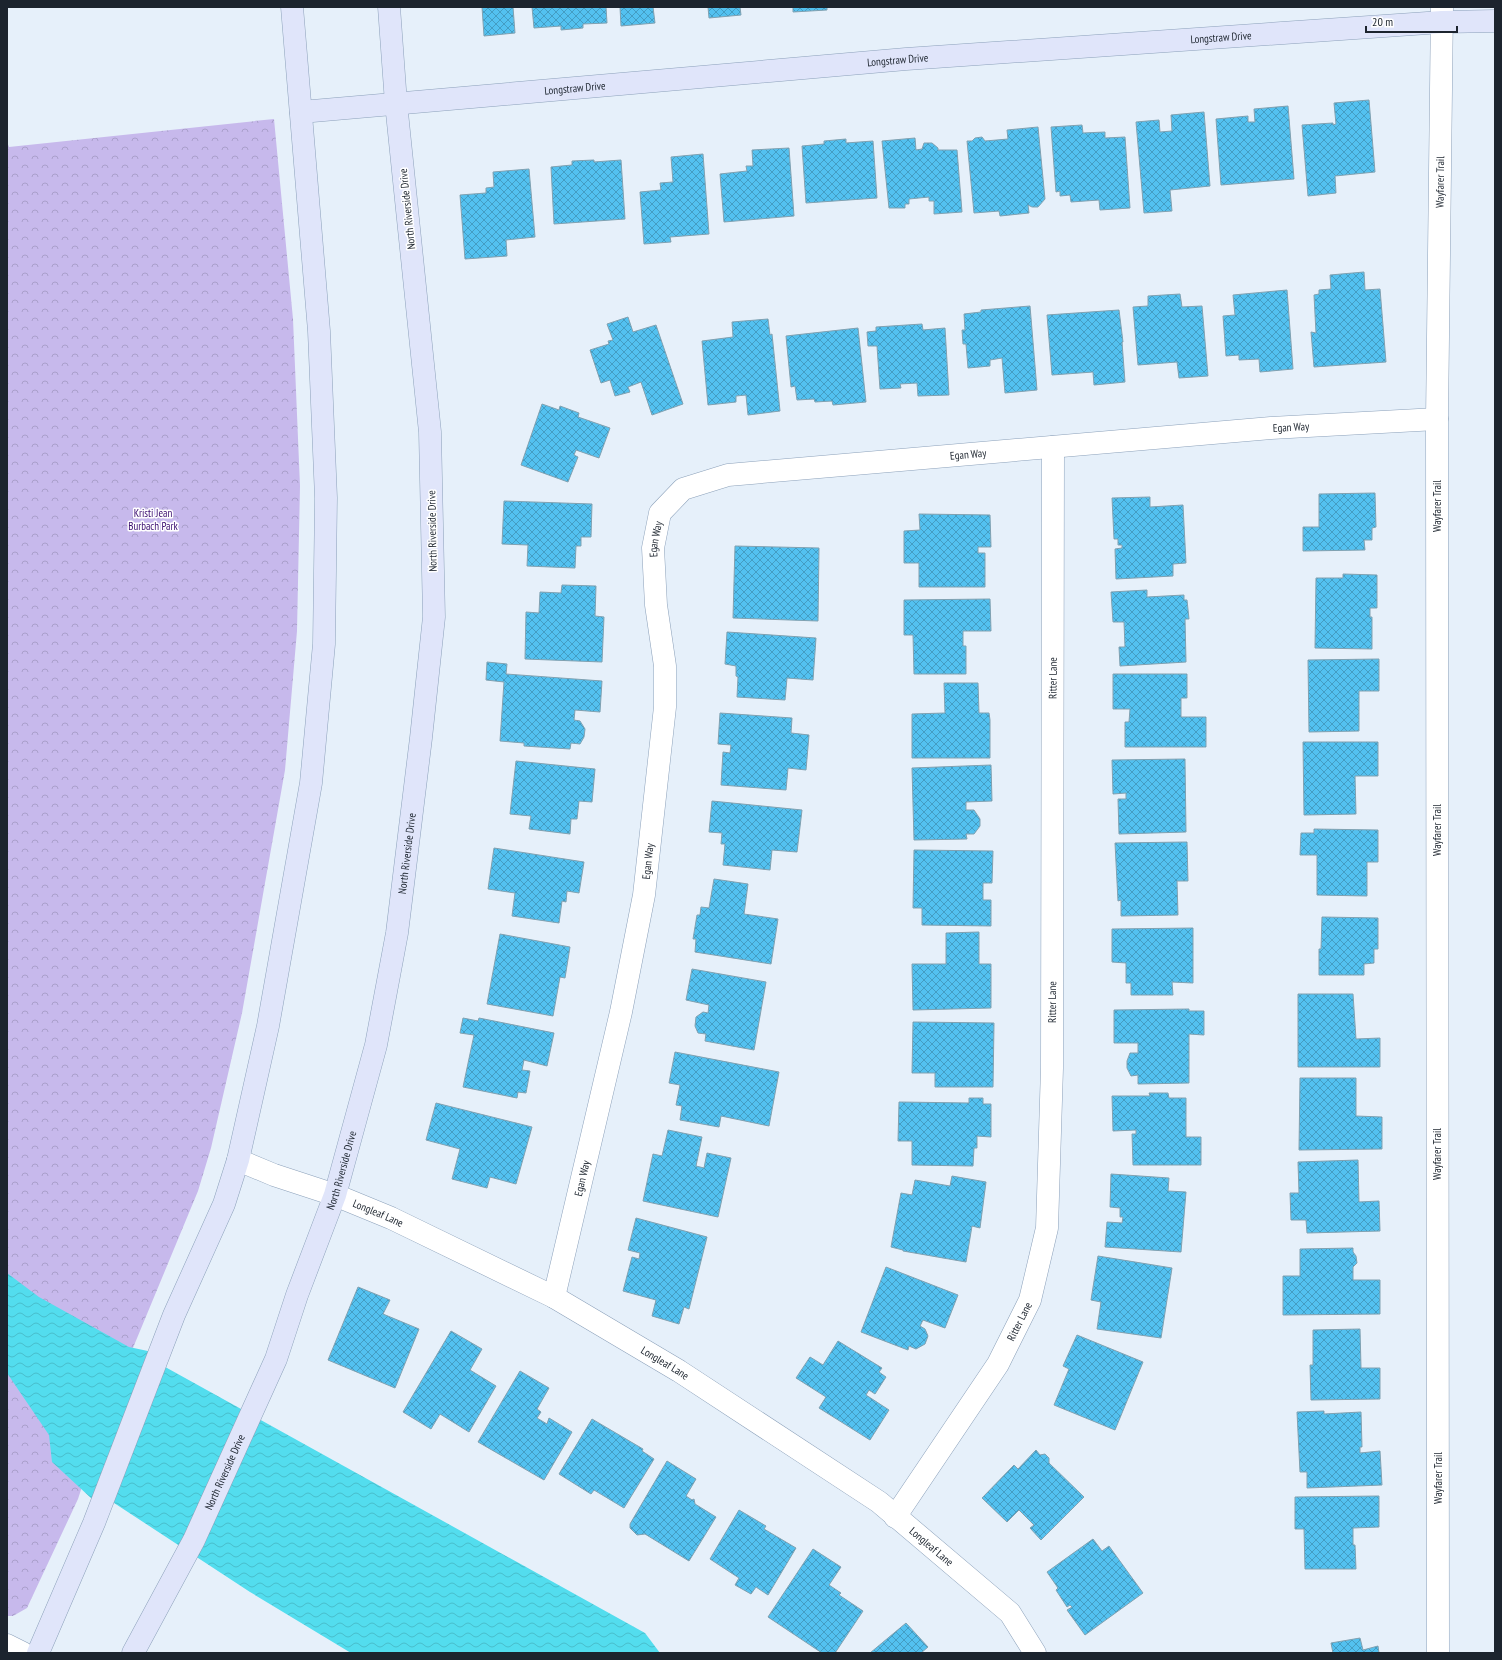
<svg xmlns="http://www.w3.org/2000/svg" width="1502" height="1660" font-family="'PT Sans Narrow',sans-serif">
<defs>
<pattern id="park-crowns" width="20" height="18" patternUnits="userSpaceOnUse"><rect width="20" height="18" fill="#c7b9ec"/><path d="M2 6a3 3 0 1 1 6 0M12 15a3 3 0 1 1 6 0" fill="none" stroke="#aa9fcb"/></pattern>
<pattern id="water-waves" width="16" height="10" patternUnits="userSpaceOnUse"><rect width="16" height="10" fill="#53ddee"/><path d="M0 5q4-4 8 0t8 0" fill="none" stroke="#48becc"/></pattern>
<pattern id="building-cross-hatch" width="8" height="8" patternUnits="userSpaceOnUse"><rect width="8" height="8" fill="#53c1f0"/><path d="M0 0l8 8M0 8l8-8" fill="none" stroke="#449dc3"/></pattern>
</defs>
<rect width="100%" height="100%" fill="#e6f0fa"/>
<path fill="url(#park-crowns)" d="M274,119L293,319L300,486L297,631L285,770L242,1013L211,1148L198,1191L106,1413L78,1499L27,1608L13,1616H7V142L9,147Z"/>
<path fill="url(#water-waves)" d="M7,1273L39,1297L129,1347L162,1354L158,1363L645,1633L660,1653H351L250,1592L108,1499L105,1511L52,1462L49,1435L7,1373Z"/>
<path fill="url(#building-cross-hatch)" stroke="#80a1b1" d="M482,7H513L515,33L484,36Z
M532,7H606L607,23L583,24V28L561,30V26L534,28Z
M620,7H653L655,23L621,26Z
M708,7H740L741,15L709,18Z
M793,7H827V10L793,12Z
M1369,100L1375,172L1335,176L1336,193L1308,196L1302,125L1333,123V125L1336,124L1334,103Z
M1288,106L1294,179L1221,185L1216,119L1248,116V122H1255L1254,109Z
M1204,112L1210,186L1170,190L1172,211L1144,213L1136,122L1159,120L1160,132L1172,131L1171,115Z
M1082,125L1083,133L1105,132V138L1125,137L1130,208L1100,210L1099,200L1071,202L1070,195L1060,196V191L1056,192L1051,127Z
M1038,127L1045,199L1038,207H1032L1028,205L1029,213L1000,216L999,211L974,213L967,141H972L975,138L982,137L985,141L1008,139L1007,130Z
M915,138L916,150L922,149L924,143H932L938,148V150H957L962,212L934,214V201H929V197L909,199V204H905V208H889L882,141Z
M846,139V143L873,141L877,198L806,203L802,146L824,144V141Z
M789,148L794,216L724,222L720,174L747,171L746,166H753L752,150Z
M703,154L709,234L670,237L671,242L644,244L640,192L661,190L660,183L673,182L671,157Z
M594,160V162L621,160L625,219L554,224L551,167L572,165V161Z
M529,169L535,237L506,240L507,256L465,259L460,195L486,193V188L494,187L493,172Z
M1364,272L1365,290L1380,289L1386,362L1314,367L1311,332L1316,333L1314,295L1319,294V290L1331,289L1330,275Z
M1287,290L1293,369L1260,372L1259,359L1239,360V355L1226,356L1223,316L1235,315L1233,295Z
M1180,294L1182,307L1202,306L1208,376L1179,378L1177,362L1138,365L1133,307L1148,306V296Z
M1030,306L1037,390L1005,393L1002,358L990,360V366L968,368L966,344H963L962,330H965L964,314L981,312V310Z
M1119,310L1123,342H1122L1125,382L1094,385L1093,372L1052,375L1047,315Z
M628,317L633,332L656,325L683,404L652,415L641,382L628,387L630,392L615,396L610,380L601,383L590,350L609,344L608,341L613,340L607,324Z
M768,319L770,335L772,334L780,411L748,415L746,395L736,396V402L708,405L702,341L733,337L732,322Z
M922,324L923,330L945,328L949,395L918,396L917,383L900,384L901,388L880,389L877,346H868L867,332L876,331V327Z
M858,328L866,402L833,405L832,401L815,402L814,399L797,400L795,386L791,387L786,336Z
M542,404L559,410L560,406L579,413L578,417L610,428L599,458L576,450L574,455L578,457L568,482L521,465Z
M1375,493L1376,527L1372,528V540H1364L1365,550L1303,551V527H1319V494Z
M1150,497V507L1183,505L1186,563L1173,564V576L1116,579L1115,549L1122,548V545H1118V539H1114L1112,498Z
M504,501L592,504L591,537H581V546H576L575,568L527,566L528,545L502,544Z
M919,514L990,515L991,547H978V553H985V587H919V563H904V531L920,530Z
M735,546L819,548L818,621L733,618Z
M1343,574L1377,575V608H1370V617H1372V649L1315,648L1316,578H1343Z
M562,585L596,586L595,616L604,617L602,662L525,659L526,612L539,613L540,592L561,593Z
M1147,590V597L1184,595V600H1187L1189,619H1185L1186,662L1120,666L1119,647H1125L1124,622H1113L1111,592Z
M990,599L991,631H963V646H966V674H914L913,635H904V600Z
M727,632L816,638L813,680L787,678L785,700L737,697L738,677L736,676V666L725,664Z
M1379,659V691H1359V731L1309,732L1308,660Z
M487,662L507,664L506,674L602,681L600,712L575,710L574,720L580,721L585,729L584,737L580,744L571,743L570,749L524,746V743L500,741L504,682L486,680Z
M1113,674H1187V698H1181V717H1206V747H1125V722H1129L1130,709H1113Z
M944,683H978L979,713H989L990,720V758H912V714L945,713Z
M720,713L792,718L791,733L809,735L806,770L788,768L786,790L721,785L723,752L730,753L731,745L718,744Z
M1303,742H1378V776H1355L1356,814L1304,815Z
M1185,759L1186,832L1119,834L1118,799H1126V793L1113,794L1112,760Z
M516,761L595,769L592,802L579,801L577,819H571L570,834L529,829L531,816L510,814Z
M991,765L992,801L966,802V810H974L980,819V826L974,834H966L967,839L914,840L912,768Z
M712,801L802,810L797,852L772,850L770,870L723,865L725,844H721L722,833L709,832Z
M1314,829L1378,830V862H1367V896L1317,895V855H1300L1301,833H1314Z
M1187,842L1188,881H1177L1178,915L1121,916V900L1118,901L1115,843Z
M494,848L584,862L579,893L567,891L566,902L562,901L559,923L512,916L515,893L488,889Z
M914,850L993,851L992,883H983V900H991V926L922,925V908H913Z
M714,879L748,884L744,914L778,919L771,964L695,952L696,939H693L697,915H700L701,907L709,908Z
M1322,917L1378,918V949H1374V963L1364,964V975H1319V949H1321Z
M1193,928V983L1172,982L1173,995H1131V983H1126V963L1112,962V929Z
M979,932V964H991V1008L913,1010L912,964H946V933Z
M500,934L570,947L565,978L560,977L553,1016L487,1004Z
M692,969L766,982L754,1050L705,1041L706,1034L698,1033L695,1026L696,1017L703,1012L708,1013L709,1005L686,1000Z
M1298,994H1353L1356,1039L1380,1038V1067H1298Z
M1189,1009V1011H1204V1035L1189,1034V1083L1138,1084V1075L1131,1076L1127,1068V1061L1130,1053H1138V1043H1114V1010Z
M463,1018L478,1021L479,1018L554,1033L547,1066L524,1060L522,1070L530,1071L526,1093L518,1092L517,1098L463,1087L474,1035L460,1033Z
M913,1022L994,1023L993,1087H935V1073H912Z
M675,1052L779,1072L769,1126L721,1116L719,1127L680,1120L682,1106L676,1105L680,1085L669,1083Z
M1300,1078H1356V1116L1382,1117V1149L1299,1150Z
M1149,1093H1168L1169,1098H1186V1137H1201V1165H1133L1132,1134H1136V1130L1113,1131L1112,1096H1150Z
M969,1098H983V1104H991V1137L977,1136V1148H974L973,1166L912,1165V1141H898L899,1102L969,1103Z
M436,1103L532,1127L516,1184L490,1177L487,1188L452,1179L460,1149L426,1140Z
M668,1130L702,1137L696,1166L704,1168L707,1153L731,1158L718,1217L643,1201L653,1154L662,1156Z
M1358,1160L1359,1202L1379,1201L1380,1231L1307,1233L1306,1220H1291L1290,1193H1299L1298,1162Z
M1111,1174L1169,1178L1168,1191L1186,1192L1181,1252L1105,1247L1107,1222L1122,1223L1123,1217H1120V1208L1110,1207Z
M952,1176L986,1182L980,1228L972,1226L966,1262L903,1251V1250L891,1247L901,1193L912,1195L915,1180L950,1186Z
M636,1218L707,1237L689,1309L684,1307L679,1324L652,1316L656,1300L623,1291L632,1257L639,1259L640,1253L628,1250Z
M1353,1248V1252L1356,1256L1357,1263L1353,1267V1280H1380V1314L1283,1315V1276H1300V1249Z
M1098,1256L1172,1268L1161,1338L1097,1329L1101,1302L1091,1300Z
M886,1267L958,1295L945,1328L923,1320L920,1326L925,1329L928,1336L925,1344L916,1349L909,1346L908,1350L861,1332Z
M358,1287L390,1300L383,1314L419,1329L395,1388L328,1360Z
M1360,1329L1361,1368H1380V1399L1311,1400L1310,1365H1313V1330Z
M451,1331L482,1349L470,1370L496,1386L469,1432L440,1414L431,1429L403,1412Z
M1077,1335L1143,1362L1115,1430L1054,1405L1069,1369L1063,1366Z
M838,1341L882,1368L879,1372L886,1377L875,1394L869,1390L866,1395L889,1410L870,1440L819,1408L826,1397L796,1378L810,1357L823,1365Z
M520,1371L549,1388L537,1409L541,1412L537,1418L547,1424L549,1418L572,1432L544,1480L478,1442Z
M1324,1411V1414L1361,1412L1362,1447H1360V1453L1380,1451L1382,1485L1307,1488V1472H1300L1297,1412Z
M592,1419L643,1449L642,1451L654,1459L624,1508L594,1490L591,1494L559,1474Z
M1036,1450L1040,1455L1045,1454L1049,1458V1463L1084,1497L1041,1540L1030,1528L1034,1525L1019,1510L1007,1522L982,1498L1014,1465L1018,1469Z
M667,1461L696,1479L686,1496L692,1500L694,1499L695,1504L716,1517L689,1561L645,1534L637,1535L630,1528V1524Z
M1379,1496V1527L1353,1528V1545H1355L1356,1569H1305L1304,1529H1295V1497Z
M739,1510L766,1526L764,1529L796,1548L768,1595L756,1587L751,1594L735,1585L739,1578L710,1559Z
M1093,1539L1102,1551L1109,1546L1143,1593L1085,1635L1067,1610L1072,1607L1070,1605L1067,1607L1056,1590L1058,1588L1047,1572Z
M813,1549L841,1567L829,1585L841,1593L839,1595L863,1611L835,1653H822L768,1617Z
M906,1623L928,1647L921,1653H870Z
M1360,1638L1363,1650L1378,1646L1379,1653H1333L1331,1643Z"/>
<g fill="none" stroke-linecap="round" stroke-linejoin="round">
<defs>
<g id="street">
<path id="s1" d="M238,1160L274,1175L335,1195L391,1218L554,1297L679,1371L879,1502L1010,1613L1035,1653"/>
<path id="s2" d="M554,1297L621,1012L644,895L665,707V666L656,605L653,548L660,513L683,489L728,475L1271,428L1437,419"/>
<path id="s3" d="M895,1517L998,1364L1030,1300L1047,1228L1052,1068L1053,447"/>
<path d="M7,1645L23,1653"/>
<path id="s4" d="M1438,1653L1437,419L1442,7"/>
</g>
<g id="secondary">
<path id="s5" d="M301,112L906,59L1442,22L1495,21"/>
<path d="M38,1653L94,1523L174,1315L224,1204L238,1160L268,1026L311,783L324,644L326,498L319,331L292,7"/>
<path id="s6" d="M133,1653L194,1540L276,1359L297,1295L335,1195L376,1045L397,933L421,738L434,617L430,432L396,103L389,7"/>
</g>
</defs>
<use href="#street" stroke="#8ca1ba" stroke-width="23"/>
<use href="#secondary" stroke="#8ca1ba" stroke-width="23"/>
<use href="#street" stroke="#fff" stroke-width="22"/>
<use href="#secondary" stroke="#e0e5fa" stroke-width="22"/>
</g>
<g text-anchor="middle" stroke-width="3" stroke-linejoin="round" paint-order="stroke">
<g font-size="11" fill="#1c242e" stroke="#fff">
<text dy="4" stroke="none"><textPath href="#s5" startOffset="923">Longstraw Drive</textPath></text>
<text dy="4" stroke="none"><textPath href="#s5" startOffset="599">Longstraw Drive</textPath></text>
<text dy="4" stroke="none"><textPath href="#s5" startOffset="275">Longstraw Drive</textPath></text>
<text dy="4" stroke="none"><textPath href="#s4" startOffset="1471">Wayfarer Trail</textPath></text>
<text transform="translate(407 209) rotate(-96)" y="4">North Riverside Drive</text>
<text dy="4" stroke="none"><textPath href="#s2" startOffset="1442">Egan Way</textPath></text>
<text dy="4" stroke="none"><textPath href="#s2" startOffset="1118">Egan Way</textPath></text>
<text transform="translate(1437 506) rotate(-90)" y="4">Wayfarer Trail</text>
<text transform="translate(432 531) rotate(-91)" y="4">North Riverside Drive</text>
<text dy="4" stroke="none"><textPath href="#s2" startOffset="770">Egan Way</textPath></text>
<text dy="4" stroke="none"><textPath href="#s3" startOffset="880">Ritter Lane</textPath></text>
<text transform="translate(1437 830) rotate(-90)" y="4">Wayfarer Trail</text>
<text dy="4" stroke="none"><textPath href="#s6" startOffset="851">North Riverside Drive</textPath></text>
<text dy="4" stroke="none"><textPath href="#s2" startOffset="446">Egan Way</textPath></text>
<text dy="4" stroke="none"><textPath href="#s3" startOffset="556">Ritter Lane</textPath></text>
<text transform="translate(1437 1154) rotate(-90)" y="4">Wayfarer Trail</text>
<text dy="4" stroke="none"><textPath href="#s6" startOffset="527">North Riverside Drive</textPath></text>
<text dy="4" stroke="none"><textPath href="#s2" startOffset="122">Egan Way</textPath></text>
<text dy="4" stroke="none"><textPath href="#s1" startOffset="150">Longleaf Lane</textPath></text>
<text dy="4" stroke="none"><textPath href="#s3" startOffset="232">Ritter Lane</textPath></text>
<text dy="4" stroke="none"><textPath href="#s1" startOffset="474">Longleaf Lane</textPath></text>
<text dy="4" stroke="none"><textPath href="#s6" startOffset="203">North Riverside Drive</textPath></text>
<text transform="translate(1438 1478) rotate(-90)" y="4">Wayfarer Trail</text>
<text dy="4" stroke="none"><textPath href="#s1" startOffset="798">Longleaf Lane</textPath></text>
</g>
<g font-size="11" fill="#3a0d6f" stroke="#fff">
<text x="153" y="517">Kristi Jean<tspan x="153" dy="13">Burbach Park</tspan></text>
</g>
</g>
<rect width="1502" height="1660" fill="none" stroke="#1c242e" stroke-width="16"/>
<path d="M1366 26v6h91v-6" fill="none" stroke="#1c242e" stroke-width="2"/>
<text x="1372" y="26" font-size="12" fill="#1c242e" stroke="#ffffff" stroke-width="3" paint-order="stroke">20 m</text>
</svg>
